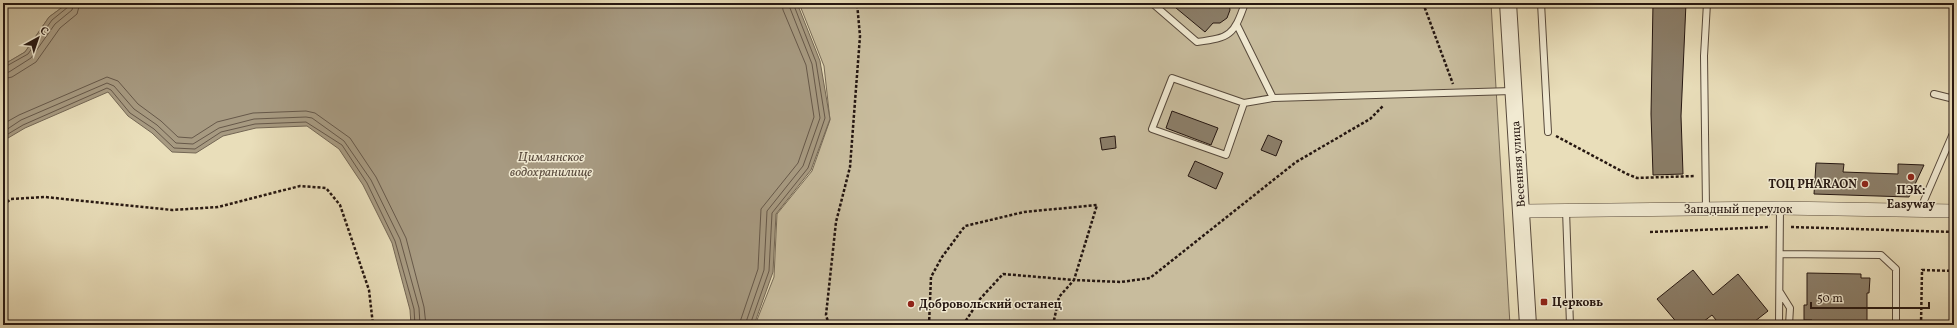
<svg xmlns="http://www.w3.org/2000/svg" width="1957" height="328" font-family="Vollkorn,serif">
<rect width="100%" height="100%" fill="#e9deba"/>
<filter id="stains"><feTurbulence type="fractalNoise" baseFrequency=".005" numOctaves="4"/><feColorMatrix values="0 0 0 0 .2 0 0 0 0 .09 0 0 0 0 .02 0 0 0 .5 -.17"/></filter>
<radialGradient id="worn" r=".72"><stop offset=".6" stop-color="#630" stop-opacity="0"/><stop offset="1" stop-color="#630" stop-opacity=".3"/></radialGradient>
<path fill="#c8bc9d" stroke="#776a57" d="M3,3H68L49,17L25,52L3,65Z
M799,3H1491L1510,325H755L774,277L777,214L812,171L830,120L824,66Z"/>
<path fill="#a79a81" stroke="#736654" d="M68,3H797L820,61L830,119L811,170L776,214L773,272L754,325H411L410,310L392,243L363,185L339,149L307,126L256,128L223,136L196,153L172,152L152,133L128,116L108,92L25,128L3,141V65L25,52L49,17Z"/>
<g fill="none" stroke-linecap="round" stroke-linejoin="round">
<path stroke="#665849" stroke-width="1" d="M3,68L28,54L52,20L68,7L69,3
M3,73L9,72L31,58L55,24L72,10L74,3
M3,79L12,77L36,62L60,28L77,14L80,3
M3,124L19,115L107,77L118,81L138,104L161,121L178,137L192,138L217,122L253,113L306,111L315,113L350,138L376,177L406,238L424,307L426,325
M3,132L21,120L107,83L114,86L134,109L157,125L176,143L193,144L219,128L254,119L306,117L312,118L344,141L371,180L400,239L419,308L420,325
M3,137L23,125L107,88L111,90L130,113L154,129L174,148L195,149L221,132L255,124L306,122L342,145L367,183L395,241L414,309L415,325
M739,325L758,269L761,209L798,163L814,117L806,65L783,10L782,3
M745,325L764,270L767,211L803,166L820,118L812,64L788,3
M750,325L769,271L772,213L808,168L825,118L816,62L793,3"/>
</g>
<path fill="#8b7e69" stroke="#261711" d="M1170,3H1229L1230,10L1227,18L1220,23H1213L1205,32Z
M1653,3H1686L1681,116L1683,174L1653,175L1651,114Z
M1172,111L1218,128L1211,145L1166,128Z
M1268,135L1282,141L1276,156L1261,150Z
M1115,136L1116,148L1102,150L1100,138Z
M1195,161L1223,173L1216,189L1188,176Z
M1816,163L1844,164L1843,172L1898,174V164L1924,165L1909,197L1814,194Z
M1693,270L1713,295L1738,274L1768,311L1750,325H1720L1712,315L1699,325H1679L1657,299Z
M1807,273L1861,274V278H1870L1869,293H1867V325L1812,324V320H1804V305H1807Z"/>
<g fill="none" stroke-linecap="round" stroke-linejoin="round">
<defs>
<path id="service" d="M1152,3L1197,42C1230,38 1234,35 1245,3
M1541,3L1548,132
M1237,25L1273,98L1512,91
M1934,94L1954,99
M1244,103L1172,78L1152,129L1226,155L1244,103L1273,98
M1706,208L1704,56L1707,3
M1566,210L1570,325
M1920,210L1954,131
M1780,254L1881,255L1896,269V325
M1780,292L1790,308L1789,325
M1779,325L1780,208"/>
<path id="minor" d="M1521,211L1780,208L1954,211"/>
<path id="tertiary" d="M1508,3L1528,325"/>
</defs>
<use href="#service" stroke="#57493b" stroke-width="8"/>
<use href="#minor" stroke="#57493b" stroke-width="14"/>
<use href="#tertiary" stroke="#57493b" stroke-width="18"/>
<path stroke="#261711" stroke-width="2.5" stroke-dasharray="3 2" stroke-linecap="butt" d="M1423,3L1453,84
M1556,136L1627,174L1637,178L1695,176
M3,205L11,199L45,197L172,210L218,207L300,186L326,188L340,205L369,290L373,325
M1791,227L1954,232
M1650,232L1770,227
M829,325L826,315L836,222L850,167L860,36L857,3
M929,325L931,277L942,257L965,226L1024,212L1097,205L1074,280L1121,282L1150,278L1296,162L1370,119L1383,106
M963,325L980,299L1003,274L1074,280L1059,297L1053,325
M1921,325L1922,270L1954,271"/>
<use href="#service" stroke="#f1ead2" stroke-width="6"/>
<use href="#minor" stroke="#f1ead2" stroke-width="13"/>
<use href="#tertiary" stroke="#f1ead2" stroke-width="16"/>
</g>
<g fill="#8f2418" stroke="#f1ead2" stroke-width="1.5">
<circle cx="1911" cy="177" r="4"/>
<circle cx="1865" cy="184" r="4"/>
<rect x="1540" y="298" width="8" height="8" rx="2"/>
<circle cx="911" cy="304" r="4"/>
</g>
<g text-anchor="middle" stroke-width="3" stroke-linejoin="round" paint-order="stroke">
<g font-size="12" fill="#261711" stroke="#f1ead2">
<text transform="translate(1518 164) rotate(-94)" y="4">Весенняя улица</text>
<text x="1738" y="213">Западный переулок</text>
</g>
<g font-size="12" font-weight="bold" fill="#261711" stroke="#f1ead2" text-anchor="start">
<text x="1857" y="188" text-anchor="end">ТОЦ PHARAON</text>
<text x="1911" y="194" text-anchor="middle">ПЭК:<tspan x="1911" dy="14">Easyway</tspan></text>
<text x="1552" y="306">Церковь</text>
<text x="919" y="308">Добровольский останец</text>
</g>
<g font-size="13" font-style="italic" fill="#5a4b3e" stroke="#f1ead2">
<text x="551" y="161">Цимлянское<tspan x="551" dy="15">водохранилище</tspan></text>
</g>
</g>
<rect width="1957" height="328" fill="none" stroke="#e9deba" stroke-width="16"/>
<rect x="4" y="4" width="1949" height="320" fill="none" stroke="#261711" stroke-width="2"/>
<rect x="8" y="8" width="1941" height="312" fill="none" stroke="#261711"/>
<g transform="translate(38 38) rotate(40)" stroke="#f1ead2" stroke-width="3" paint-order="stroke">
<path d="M0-3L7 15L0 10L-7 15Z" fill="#261711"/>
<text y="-6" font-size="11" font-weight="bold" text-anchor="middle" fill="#261711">С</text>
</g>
<path d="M1811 302v6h118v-6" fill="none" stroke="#261711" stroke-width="2"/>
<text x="1817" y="302" font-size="12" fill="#261711" stroke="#f1ead2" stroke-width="3" paint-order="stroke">50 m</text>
<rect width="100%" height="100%" filter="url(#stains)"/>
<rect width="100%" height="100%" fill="url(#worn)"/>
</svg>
